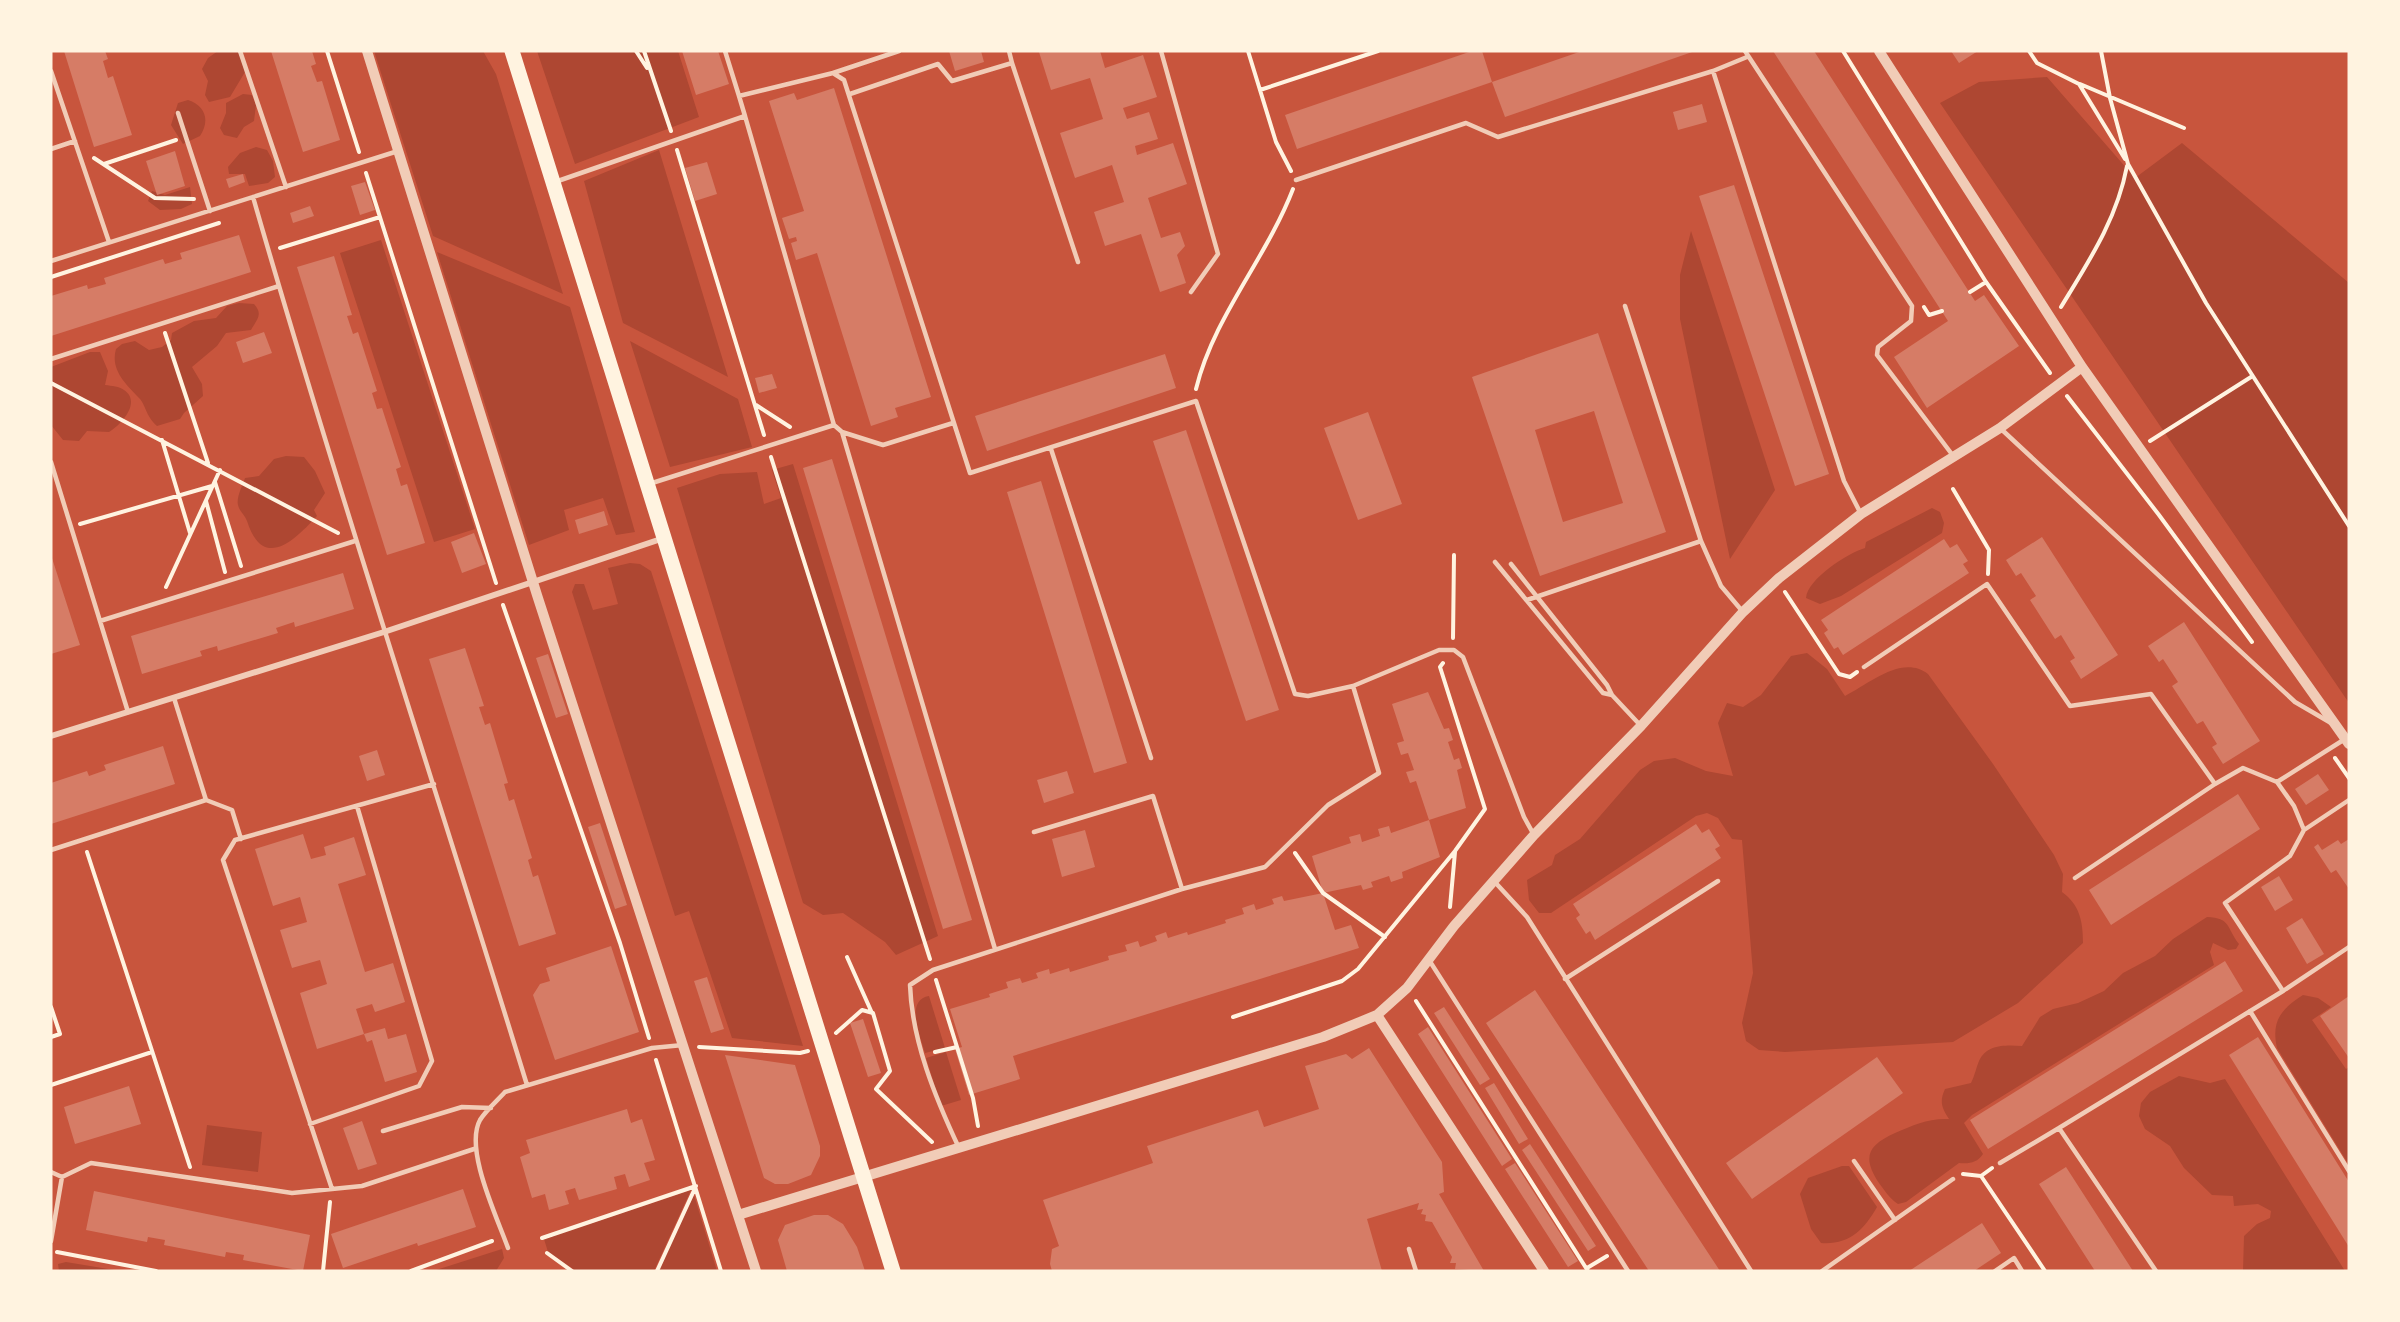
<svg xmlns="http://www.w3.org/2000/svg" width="2400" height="1322" font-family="'Fira Sans Condensed',sans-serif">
<rect width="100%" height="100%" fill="#c8553d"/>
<path fill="#ae4732" d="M218,51H237L244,63L245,72L230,97L209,102L205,95L208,81L202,69L208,58Z
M374,51H483L496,74L563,294L433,236Z
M537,51H678L699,117L575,164Z
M2047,77L2135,178L2182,143L2349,283V703L1940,103L1979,82Z
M243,94L252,95L256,105L254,121L244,127L237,138L224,135L220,128L226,113V103Z
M188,100C206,106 210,121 200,136L183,144L171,125L178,103Z
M256,147L267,150L273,161L275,177L268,183L249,186L245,174H229L228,167L240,153Z
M659,150L728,377L623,323L584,181Z
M190,187L192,204L181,209L160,210L148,201L152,191L165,195Z
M1691,231L1775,490L1730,559L1680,319V275Z
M381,240L475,529L434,542L340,253Z
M437,252L570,307L635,532L616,535L603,498L564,510L569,530L529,545Z
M239,303L254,304C264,315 256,320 251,330L226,333L217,346L192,367L202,384L203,396L184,413L180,419L157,426C145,415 146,405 139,398C126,384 110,370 116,349L122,344L135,341L149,350L162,347L171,340L172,333L194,321L216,318L227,306Z
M630,341L738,399L752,447L670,467Z
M90,352H100L108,371L105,385C112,386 119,386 124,390C142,402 121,425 109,432L87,431L79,441L63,440L51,425V367Z
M286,456L304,457L315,471L325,493L314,510L317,516C294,541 263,571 247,521C245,515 239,511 238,505C236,497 243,485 245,478L259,476L274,459Z
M793,464L938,936L896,955L885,942L843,913L823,915L803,903L677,488L720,474L757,472L764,504L781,498L772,470Z
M1932,508L1940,512L1944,523L1942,533L1841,596L1820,604L1806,598C1807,579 1848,553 1865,548L1866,542Z
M630,563L640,564L651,571L803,1046L732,1038L689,911L675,916L572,592L575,584H584L593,610L618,604L608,568Z
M1807,653L1827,669L1845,696C1869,684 1902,654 1928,674L1993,764L2054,855L2063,874L2062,892C2080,905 2083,922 2083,943L2018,1003L1953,1042L1785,1052L1759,1050L1746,1041L1742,1023L1753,973L1742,840L1732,839L1718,818L1707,813L1696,816L1551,913H1539L1529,900L1527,880L1552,865L1555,855L1580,839L1640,770L1654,761L1675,758L1706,771L1733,776L1718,723L1727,703L1743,707L1761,695L1791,656Z
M2207,917C2231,918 2226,927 2239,944L2236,949L2228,950L2213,943L2210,952L2214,965L1972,1115L1964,1123L1983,1154C1977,1163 1969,1164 1959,1163L1906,1202L1898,1204C1889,1198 1885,1191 1879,1183C1861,1156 1869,1145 1895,1133C1914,1125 1928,1118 1949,1119C1942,1108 1939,1102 1945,1089L1971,1083C1975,1075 1976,1068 1979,1061C1987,1044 2006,1045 2022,1046L2040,1017L2053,1009L2078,1003L2104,991L2123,973L2155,956L2173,939Z
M2303,995L2318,998L2331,1007L2312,1020L2346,1069L2349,1067V1165L2277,1048C2271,1021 2281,1009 2303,995Z
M929,996L945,1048L925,1053C921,1038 904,1000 929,996Z
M946,1052L961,1100L941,1106L926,1058Z
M2179,1076L2210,1083L2225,1079L2345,1271H2243L2244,1236L2257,1224L2270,1218L2271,1211L2258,1204L2234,1206L2233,1196L2212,1195L2184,1168L2170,1146L2145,1129L2139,1116L2141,1103L2150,1092Z
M207,1125L262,1132L258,1172L202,1165Z
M1842,1166H1849L1877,1207C1864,1230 1849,1245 1821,1243L1811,1229L1800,1194L1808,1178Z
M691,1190L654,1271H576L548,1252L544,1239Z
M694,1195L717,1271H658Z
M502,1249L504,1258L496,1271H433Z
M66,1262L120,1271H59L58,1264Z"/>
<path fill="#d67c66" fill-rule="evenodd" d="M64,51H105L108,59L103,61L108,78L113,76L132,135L94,147Z
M271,51H312L316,64L311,66L317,82L322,81L340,140L303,152Z
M682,51H718L729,84L696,95Z
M949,51H981L984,62L955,71Z
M1043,51H1100L1105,68L1143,55L1157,97L1123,108L1127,119L1149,112L1158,139L1135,146L1137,155L1173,143L1187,184L1148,198L1161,238L1180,232L1185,246L1177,255L1186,283L1160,292L1141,234L1105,246L1094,212L1124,202L1112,165L1075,178L1060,133L1103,119L1090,78L1051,90L1039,52Z
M1472,51H1482L1492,82L1297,149L1285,115Z
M1582,51H1695L1505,117L1492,82Z
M1773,51H1814L1975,301L1984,295L2019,346L1927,408L1894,357L1948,321Z
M1951,51H1978L1959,63Z
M834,88L931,397L895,408L898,417L871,426L817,253L796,260L791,243L797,241L796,237L789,239L782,218L804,211L769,101L794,93L797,100Z
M1702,104L1707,122L1678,130L1673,112Z
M175,151L185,186L157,195L146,161Z
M707,162L717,194L695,201L685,168Z
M243,174L245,182L229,188L226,179Z
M365,182L375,210L360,215L351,186Z
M1734,185L1829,474L1795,486L1699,196Z
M310,206L314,216L293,223L290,213Z
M239,235L251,272L51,336V296L87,285L88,289L106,284L104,278L163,259L165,264L182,259L180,253Z
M334,256L352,315L347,316L353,334L358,332L377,391L372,393L377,409L382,408L401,467L396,469L401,486L407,484L425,543L387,555L297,267Z
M264,332L272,353L243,363L236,342Z
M1598,333L1666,532L1540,576L1472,377ZM1594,411L1623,503L1563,522L1535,430Z
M1165,354L1176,388L987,451L975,416Z
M772,374L777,388L759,393L755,378Z
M1368,412L1402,504L1358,520L1324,428Z
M1186,430L1279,710L1246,721L1153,441Z
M832,459L972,920L943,929L803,468Z
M1041,481L1127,763L1094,773L1007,492Z
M604,511L608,525L579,534L575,520Z
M474,533L486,564L462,573L451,542Z
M2042,537L2118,655L2081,679L2070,661L2075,658L2061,635L2055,639L2030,600L2036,596L2021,573L2016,576L2006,560Z
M1944,539L1950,548L1957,544L1968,561L1963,564L1969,573L1843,655L1838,647L1834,649L1824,633L1828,630L1821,620Z
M51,555L80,645L51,654Z
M343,573L354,609L295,627L294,622L276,628L278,633L218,651L217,646L200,651L202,656L142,674L131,636Z
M2184,622L2260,741L2223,764L2212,747L2217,744L2203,721L2197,724L2172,686L2178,682L2163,659L2159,662L2148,646Z
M465,648L484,706L479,707L485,725L490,723L508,783L504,784L509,801L514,799L532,858L528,860L533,877L538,875L556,934L519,946L429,659Z
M548,654L568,714L556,718L536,658Z
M1428,692L1444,729L1449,728L1453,740L1448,742L1454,760L1459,758L1462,768L1457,770L1466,808L1429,820L1440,857L1402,872L1403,878L1391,882L1389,876L1371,882L1373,887L1363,890L1361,885L1323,893L1312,856L1351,843L1349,837L1360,834L1362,842L1380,836L1378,829L1389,826L1391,833L1429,820L1416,781L1410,783L1406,772L1414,770L1408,753L1401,755L1397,743L1404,741L1392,704Z
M163,746L175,784L51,824V783L87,771L89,776L106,770L104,765Z
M377,750L385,775L367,781L359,756Z
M1067,771L1074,793L1044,803L1037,780Z
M2318,774L2329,790L2306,805L2295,789Z
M2238,794L2260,829L2111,925L2089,890Z
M600,823L627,905L615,909L588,827Z
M1696,824L1702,833L1709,829L1720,846L1715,849L1721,858L1595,940L1590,931L1586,934L1576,918L1580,915L1573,904Z
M1085,830L1095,867L1062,877L1052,839Z
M303,834L311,859L326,855L324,847L354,837L366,875L338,884L365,972L393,963L405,1002L375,1012L372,1004L356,1009L364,1034L385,1028L388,1039L406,1034L417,1072L385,1082L372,1040L367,1042L364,1034L317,1049L300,993L327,984L320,960L292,968L280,930L307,922L300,897L273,906L255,849Z
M2349,839V889L2336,870L2331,873L2314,847L2318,844L2322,850L2338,840L2341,844Z
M2279,876L2293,900L2275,911L2261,887Z
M1323,893L1335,930L1351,925L1359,948L1013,1056L1020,1079L969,1095L955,1049L962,1047L950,1009L990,997L989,994L1008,988L1006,982L1020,978L1022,983L1038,978L1036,973L1049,969L1050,974L1069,968L1070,972L1109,960L1108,956L1127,951L1125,945L1138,941L1140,947L1157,941L1155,936L1166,932L1168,938L1187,932L1188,935L1226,923L1225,920L1244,914L1242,908L1254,904L1256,910L1274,904L1272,899L1282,896L1284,901Z
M2302,918L2324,954L2307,964L2286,928Z
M611,946L639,1032L555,1060L533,995L540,984L550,981L546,968Z
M2225,961L2243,991L1988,1149L1970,1120Z
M707,977L724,1029L711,1033L694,981Z
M1535,990L1547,1008L1720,1271H1649L1486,1023Z
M2349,996V1058L2320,1016Z
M1444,1007L1490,1079L1480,1085L1434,1013Z
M863,1019L881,1073L868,1077L850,1023Z
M1428,1027L1512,1159L1502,1166L1418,1034Z
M2258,1037L2349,1182V1247L2229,1055Z
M1369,1048L1442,1162L1444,1192L1439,1194L1484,1271L1455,1269L1456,1263H1450L1452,1257L1432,1222L1425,1221L1426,1215L1421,1214L1423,1209L1417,1210L1419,1203L1367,1219L1382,1271H1052L1050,1264L1052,1249L1059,1246L1043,1200L1153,1163L1147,1146L1258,1110L1264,1127L1319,1109L1305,1066L1346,1054L1352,1059Z
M725,1055L795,1065L820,1146V1156L811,1175L788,1184H775L764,1178Z
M1877,1057L1903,1093L1752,1199L1726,1163Z
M1494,1083L1528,1139L1519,1144L1485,1088Z
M129,1086L141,1124L75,1144L64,1107Z
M627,1109L631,1123L642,1119L655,1160L644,1163L650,1180L629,1187L625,1174L614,1177L617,1189L579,1200L575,1188L565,1191L569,1204L549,1210L545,1194L532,1198L520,1157L530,1153L526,1140Z
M362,1121L377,1164L358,1170L343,1128Z
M1530,1144L1596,1246L1588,1251L1522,1150Z
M1515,1163L1578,1261L1568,1267L1505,1169Z
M2066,1167L2133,1271H2095L2039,1184Z
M463,1189L476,1227L418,1246L417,1243L343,1268L331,1234Z
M94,1191L310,1235L303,1271L243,1260L244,1255L226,1252L225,1257L164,1245L165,1240L148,1237L147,1242L86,1230Z
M814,1215H828L843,1224L857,1247L865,1271H787L778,1240L785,1225Z
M1982,1223L2001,1253L1974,1271H1909Z"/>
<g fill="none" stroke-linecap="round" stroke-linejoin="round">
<path stroke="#fff3e0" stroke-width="4" d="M327,51L359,152
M636,51L647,68
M644,51L671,131
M1248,51L1276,142L1291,171
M1843,51L1986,282L2050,373
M2029,51L2037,63L2079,84L2125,159
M2101,51L2110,98L2128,164L2206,303L2349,526
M2080,84L2184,128
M1260,90L1378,51
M677,150L764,435
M94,158L155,198L194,199
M104,164L176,140
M366,173L496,583
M280,248L380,217
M51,277L219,223
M1970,292L1986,282
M1924,307L1929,315L1942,311
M2061,307C2089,261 2117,219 2127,166
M165,333L208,463
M51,383L338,533
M1196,389C1214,316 1266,259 1293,189
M2067,396L2159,515L2252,642
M756,405L790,427
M162,440L190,533
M2150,441L2251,377
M771,457L930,959
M215,482L241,566
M1953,489L1989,550L1988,574
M206,501L225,572
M80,524L212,486
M166,587L220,470
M1785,592L1839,674L1850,677L1857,672
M503,605L620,943L649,1038
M1453,638L1454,555
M2335,758L2349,778
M87,852L190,1167
M1295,853L1323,893L1385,937
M1450,907L1455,852
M847,957L872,1013
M936,980L973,1098L978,1126
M1416,1001L1588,1271
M51,1007L60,1034L51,1037
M1233,1017L1342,981L1358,969L1455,851L1485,809L1440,667L1443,663
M836,1033L862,1010L873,1013L890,1071L876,1089L932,1142
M699,1047L800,1053L808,1051
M935,1052L957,1047
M656,1060L721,1271
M51,1085L152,1052
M1963,1174L1981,1176L1992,1168
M1981,1176L2045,1271
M542,1238L696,1186L657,1271
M57,1252L156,1271
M547,1253L572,1271
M1587,1268L1607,1256
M323,1271L330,1202
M411,1271L492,1241"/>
<path stroke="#f1ccb7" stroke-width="4.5" d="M240,51L286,187
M725,51L739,96L833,73L844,80L970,473L1196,401L1295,694L1308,696L1353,686
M1161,51L1218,254L1191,292
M1745,51L1912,306L1911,321L1878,347L1877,355L1954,457
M1012,63L1078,262
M51,71L109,242
M1713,71L1844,481L1861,514
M833,73L899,51
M850,94L938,64L952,81L1012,63L1009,51
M178,113L210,211
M745,116L834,425
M51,149L75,141
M1296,180L1466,123L1498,137L1713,71L1747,57
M555,182L745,116L739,96
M253,197C339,495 436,789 527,1085
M51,261L398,151
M1625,306L1701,541L1721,586L1743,612
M51,359L279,286
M2000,428L2295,702L2331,723
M842,432L883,445L953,423
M1051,449L1151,758
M51,462L128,712
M649,484L834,425L842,432L995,949
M1495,562L1603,693L1612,695L1641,726
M1511,564L1607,685L1612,695
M1527,600L1701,541
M100,621L355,541
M1864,667L1987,584L2070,706L2151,694L2215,784L2075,878
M2215,784L2243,768L2277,782
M206,800L232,810L241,839
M2304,830L2349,800
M1034,832L1153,796L1182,889
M51,850L206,800L174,698
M1493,880L1527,917L1751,1271
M1429,960L1628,1271
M1565,979L1718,881
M2283,991L2225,903L2290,856L2304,830L2294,806L2277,782L2345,739
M2250,1011L2349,1171
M310,1124L419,1086L432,1061L357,806
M383,1131L462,1107L491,1108
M959,1148C935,1097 912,1041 910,985L933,970L1182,889L1265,867L1328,805L1379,773L1353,686L1439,650H1454L1463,657L1524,817L1534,835
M1854,1161L1895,1220
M2000,1163L2059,1128
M51,1172L62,1177
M332,1189L223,860L235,840L434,784
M51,1241L62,1177L91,1163L292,1193L362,1186L474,1149
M508,1248C497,1217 464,1149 480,1120C486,1110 497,1101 505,1092L652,1048L683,1045
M1409,1249L1416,1271
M1822,1271L1953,1179
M1995,1271L2014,1258L2022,1271
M2156,1271L2059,1128L2283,991L2349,947"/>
<path stroke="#f1ccb7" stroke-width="6" d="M51,736L384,632L664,538"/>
<path stroke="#f1ccb7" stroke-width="10" d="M367,51L537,595L756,1271
M1879,51L2082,367L2349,744
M1377,1015L1544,1271
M738,1215L1323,1037L1377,1015L1407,988L1454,926L1534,835L1641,726L1743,612L1779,578L1861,514L2000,428L2082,367"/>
<path stroke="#fff3e0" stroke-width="15" d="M512,51L893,1271"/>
</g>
<rect width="2400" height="1322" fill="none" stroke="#fff3e0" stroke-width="105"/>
</svg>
